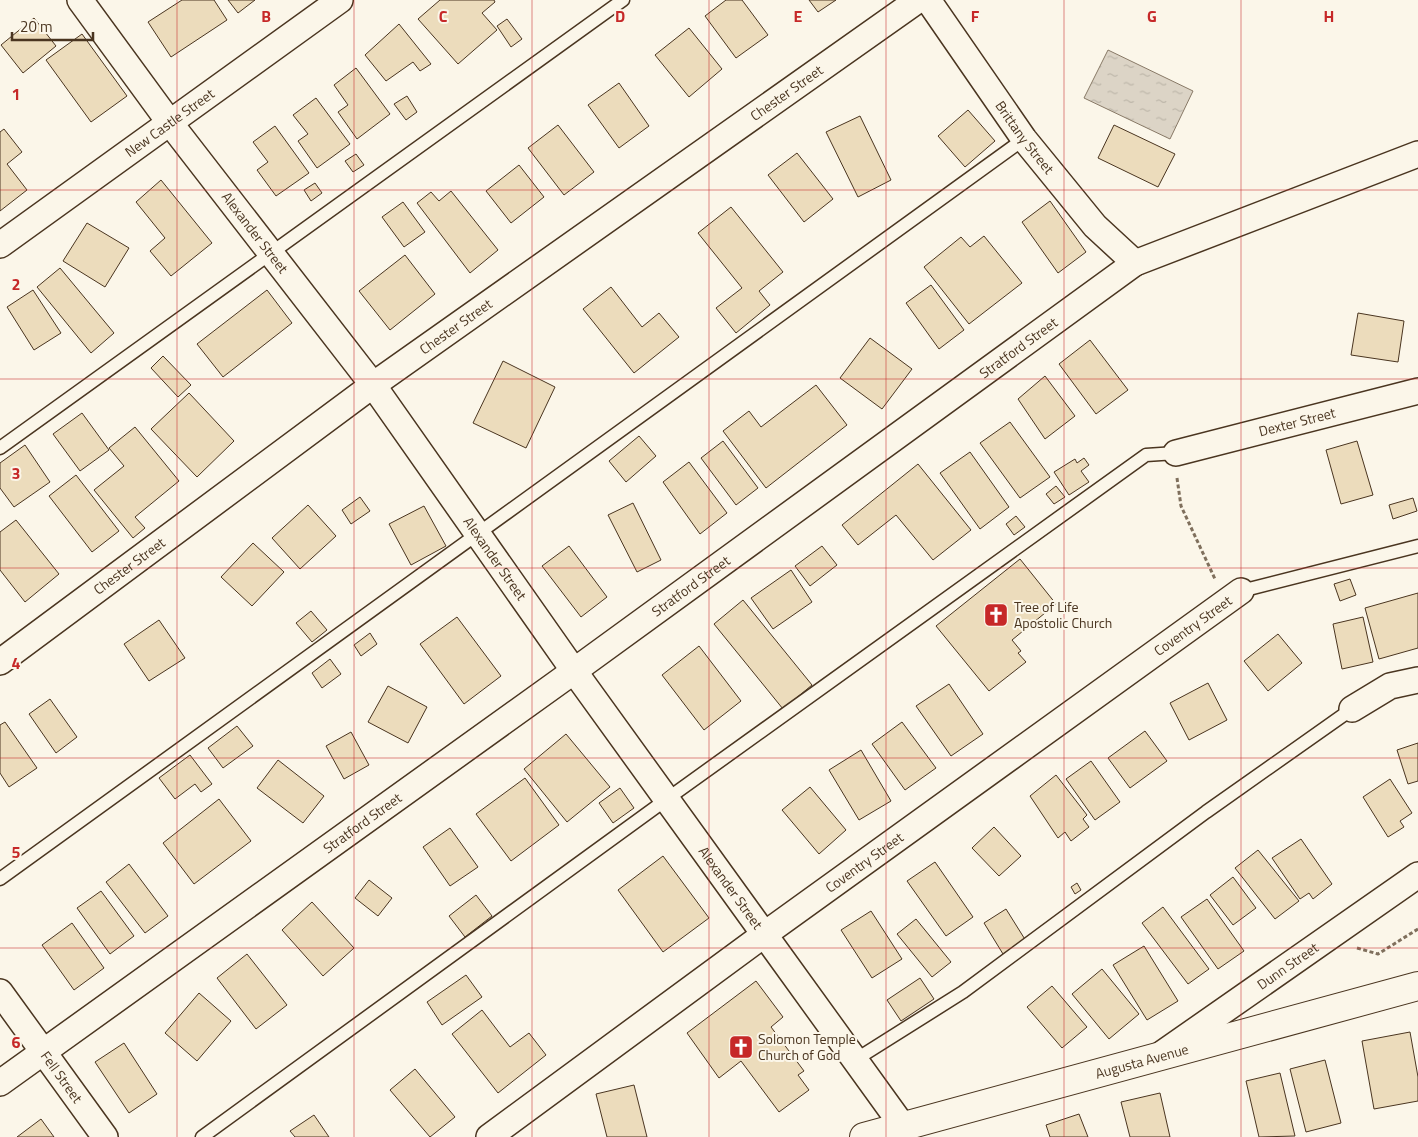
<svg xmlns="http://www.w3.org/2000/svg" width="1418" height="1137" font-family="'Titillium Web',sans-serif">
<defs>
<pattern id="water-ripples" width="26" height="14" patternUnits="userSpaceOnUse" patternTransform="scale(1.25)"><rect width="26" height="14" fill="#dcd4c6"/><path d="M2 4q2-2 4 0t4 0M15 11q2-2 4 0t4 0" fill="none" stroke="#beb7aa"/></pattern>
</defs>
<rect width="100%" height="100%" fill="#fbf6e9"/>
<path fill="url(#water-ripples)" stroke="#887966" d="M1108,50L1193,91L1170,139L1084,98Z"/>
<path fill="#ecdcbc" stroke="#4a3520" d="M182,0H214L227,20L171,57L148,22Z
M228,0H255L238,13Z
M440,0H494L495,2L482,13L497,30L458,64L418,19Z
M726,0H742L768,35L736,58L705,16Z
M809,0H836L818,12Z
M34,18L56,46L23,73L1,45Z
M507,19L522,39L511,47L497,26Z
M399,24L431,64L420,71L413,62L386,81L365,55Z
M689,28L722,69L689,97L655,55Z
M82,34L127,96L91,122L46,60Z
M356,68L390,114L357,139L338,112L348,105L334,85Z
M619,83L649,126L619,148L588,105Z
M407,96L417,112L406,120L394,104Z
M316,98L350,144L317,168L298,141L308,134L293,115Z
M968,110L995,141L965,167L938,136Z
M860,116L891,180L858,197L826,132Z
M558,125L594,172L564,195L528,148Z
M1114,125L1175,154L1158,187L1098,158Z
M275,126L309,173L276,196L257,170L268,162L253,142Z
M4,129L22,152L7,164L27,190L0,211V132Z
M797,153L833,199L804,222L768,175Z
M356,154L364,165L353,172L345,161Z
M519,165L544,197L511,223L486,191Z
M161,180L212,243L171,276L150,251L165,238L136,202Z
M315,183L322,193L311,201L304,190Z
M451,191L498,250L470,273L417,203L431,192L439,201Z
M1050,201L1086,252L1058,273L1022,222Z
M403,202L425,232L404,247L382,217Z
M731,207L783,272L759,291L770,305L736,333L716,308L742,288L698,233Z
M87,223L129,248L105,287L63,261Z
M984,236L1022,283L969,324L924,267L961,237L970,247Z
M405,255L435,294L390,330L359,291Z
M60,268L114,333L91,353L37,287Z
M931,285L964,330L939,349L906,303Z
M611,287L642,327L659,313L679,337L634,373L583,309Z
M33,290L61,333L34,350L7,307Z
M267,290L292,323L223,377L197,344Z
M1358,313L1404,321L1398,362L1351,355Z
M870,338L912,369L882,409L840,378Z
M1090,340L1128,390L1096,414L1059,364Z
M163,356L191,385L178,397L151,368Z
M503,361L555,387L526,448L473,423Z
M1045,376L1075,416L1045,439L1018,399Z
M816,385L847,425L766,488L723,431L749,411L761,427Z
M189,393L234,441L197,477L151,429Z
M82,413L109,450L80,471L53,434Z
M1010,422L1050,477L1020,498L980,443Z
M135,427L179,481L135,517L145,528L133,538L94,490L124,466L109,448Z
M639,436L656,456L626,482L609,461Z
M723,441L758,488L736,505L701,458Z
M1357,441L1373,495L1341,504L1326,450Z
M25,445L50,482L14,507L0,488V463Z
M970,452L1009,507L980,529L940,473Z
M1084,458L1089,465L1081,471L1089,482L1069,495L1054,472L1075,459L1077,463Z
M689,462L727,513L700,534L663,482Z
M918,464L971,530L933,560L896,515L858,545L842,525Z
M76,475L119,531L92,552L49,496Z
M1056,486L1065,497L1054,504L1046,494Z
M360,497L370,511L351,524L342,510Z
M1413,498L1417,511L1393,519L1389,505Z
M633,503L661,560L637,572L608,515Z
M308,505L336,536L300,569L272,538Z
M424,506L446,546L411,565L389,524Z
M1016,516L1025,527L1014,535L1006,524Z
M16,520L59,574L25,602L0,570V532Z
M253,543L284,572L252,606L221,577Z
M569,546L607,597L581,617L542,566Z
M822,546L837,565L810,586L795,566Z
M1020,559L1056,604L1012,640L1021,651L1018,653L1026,662L989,691L936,626Z
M791,570L812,602L773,629L751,598Z
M1350,579L1356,595L1340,601L1334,584Z
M1418,593V648L1379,659L1365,608Z
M743,600L812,685L783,709L714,624Z
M311,611L327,630L312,642L296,623Z
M457,617L501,676L464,704L420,644Z
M1363,617L1373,662L1342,669L1333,624Z
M159,620L185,658L149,681L124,644Z
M370,633L377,644L361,656L354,645Z
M1278,634L1302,663L1268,691L1244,661Z
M699,646L741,701L704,730L662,675Z
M330,659L341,674L322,688L312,673Z
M1208,683L1227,720L1189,740L1170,703Z
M949,684L983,734L951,756L916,706Z
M388,686L427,707L408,743L368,722Z
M50,699L77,737L56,753L29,714Z
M5,722L37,768L9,787L0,773V725Z
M902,722L936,768L905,790L872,744Z
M237,726L253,746L223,768L208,748Z
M1145,731L1167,761L1130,788L1108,758Z
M351,732L369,765L344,779L326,746Z
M566,734L610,787L567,822L524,769Z
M1418,743V781L1408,784L1397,750Z
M861,750L891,801L859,820L829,770Z
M190,755L212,784L201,792L195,784L175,799L159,778Z
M278,760L324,796L303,823L257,788Z
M1091,761L1120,802L1095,820L1066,779Z
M1056,775L1087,815L1083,819L1089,827L1071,841L1065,832L1058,838L1030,796Z
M525,778L559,825L511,861L476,814Z
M1390,779L1412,813L1400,821L1404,827L1388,837L1363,797Z
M810,787L846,830L819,854L782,810Z
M620,788L634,808L613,823L599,803Z
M219,799L251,841L194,884L163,843Z
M994,827L1021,856L999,876L972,848Z
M450,828L478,867L450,886L423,847Z
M1301,839L1332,884L1313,899L1309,893L1300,899L1272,858Z
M1258,850L1299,901L1275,919L1235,868Z
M663,856L709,918L663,952L618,890Z
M935,862L973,917L946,936L907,881Z
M129,864L168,916L145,933L106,882Z
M1233,877L1256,908L1233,925L1210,895Z
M369,880L392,898L378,916L355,898Z
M1077,883L1081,890L1075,894L1071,887Z
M101,891L134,936L110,954L77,908Z
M476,895L492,916L465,937L449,916Z
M1207,899L1244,951L1218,969L1181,917Z
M312,902L354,948L323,976L282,930Z
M1163,907L1209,969L1188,984L1142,923Z
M1006,909L1026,941L1003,954L984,923Z
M871,911L902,959L872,978L841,930Z
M916,919L951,962L932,977L897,934Z
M72,923L104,968L74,990L42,945Z
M1144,946L1178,1001L1147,1020L1113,965Z
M247,954L287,1005L256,1029L217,978Z
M1102,969L1139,1014L1109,1039L1072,994Z
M466,975L482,997L442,1025L427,1002Z
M920,978L934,999L901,1021L887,1000Z
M756,981L783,1017L771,1027L804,1071L798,1075L809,1090L779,1112L741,1061L719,1078L687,1033Z
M1052,986L1087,1027L1062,1048L1027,1007Z
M199,993L231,1021L197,1061L165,1033Z
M482,1010L510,1047L529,1033L546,1055L498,1093L452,1034Z
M1410,1032L1418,1077V1101L1374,1109L1362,1041Z
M124,1043L157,1094L129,1113L95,1062Z
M1325,1060L1341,1123L1306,1132L1290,1069Z
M415,1069L455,1117L430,1137L390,1090Z
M1280,1073L1295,1136L1259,1137L1246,1081Z
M634,1085L647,1137H607L596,1094Z
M1160,1093L1170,1137H1130L1121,1102Z
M1079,1114L1088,1137H1050L1046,1125Z
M314,1115L329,1137H295L290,1131Z
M41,1119L54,1137H17Z"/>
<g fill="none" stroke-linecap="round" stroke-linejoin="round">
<defs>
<path id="service" d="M0,448L623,0
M1241,591L1418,546
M0,879L1024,139
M855,1060L963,992L1206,812L1352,709
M202,1137L667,799L1146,455L1176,453"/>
<g id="minor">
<path id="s1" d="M80,0L170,123L373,385L574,671L902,1125"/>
<path id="s2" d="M928,0L1024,139L1095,226L1135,263"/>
<path id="s3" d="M0,245L340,0"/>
<path id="s4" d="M1176,453L1418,391"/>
<path id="s5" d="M0,662L373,385L918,0"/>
<path d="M1352,709L1390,686L1418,680"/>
<path id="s6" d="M0,992L105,1137"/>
<path id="s7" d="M1163,1053L1418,875"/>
<path id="s8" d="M0,1083L574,671L1135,263L1418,154"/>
<path id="s9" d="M489,1137L765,934L1241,591"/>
</g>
<g id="secondary">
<path id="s10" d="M864,1137L1418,986"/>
</g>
</defs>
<use href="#service" stroke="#4a3520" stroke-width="15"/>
<use href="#minor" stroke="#4a3520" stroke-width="28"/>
<use href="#secondary" stroke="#4a3520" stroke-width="30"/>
<path stroke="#7f6f5c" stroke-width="3" stroke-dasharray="4 2.5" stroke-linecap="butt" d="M1177,478L1181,506L1215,579
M1357,948L1378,954L1418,929"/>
<use href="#service" stroke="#fbf6e9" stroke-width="12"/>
<use href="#minor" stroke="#fbf6e9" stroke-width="25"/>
<use href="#secondary" stroke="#fbf6e9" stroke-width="28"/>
</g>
<path fill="none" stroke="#c62828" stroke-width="1" stroke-opacity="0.55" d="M177,0V1137M354,0V1137M532,0V1137M709,0V1137M886,0V1137M1064,0V1137M1241,0V1137M0,190H1418M0,379H1418M0,568H1418M0,758H1418M0,948H1418"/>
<defs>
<symbol id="church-square" viewBox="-11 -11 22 22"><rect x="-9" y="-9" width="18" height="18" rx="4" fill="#c62828" stroke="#fbf6e9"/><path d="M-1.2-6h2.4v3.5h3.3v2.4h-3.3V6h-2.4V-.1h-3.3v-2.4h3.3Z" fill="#fff"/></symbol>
</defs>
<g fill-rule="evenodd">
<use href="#church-square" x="982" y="601" width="28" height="28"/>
<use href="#church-square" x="727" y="1033" width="28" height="28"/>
</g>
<g text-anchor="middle" stroke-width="4" stroke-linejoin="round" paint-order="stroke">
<g font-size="14" fill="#4a3520" stroke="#fbf6e9">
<text dy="5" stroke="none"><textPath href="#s5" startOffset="971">Chester Street</textPath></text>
<text dy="5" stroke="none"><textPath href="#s3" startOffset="209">New Castle Street</textPath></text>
<text dy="5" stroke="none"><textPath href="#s2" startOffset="168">Brittany Street</textPath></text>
<text dy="5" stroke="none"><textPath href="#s1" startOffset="291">Alexander Street</textPath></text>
<text dy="5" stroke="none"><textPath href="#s5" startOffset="566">Chester Street</textPath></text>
<text dy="5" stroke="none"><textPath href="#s8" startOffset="1256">Stratford Street</textPath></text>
<text dy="5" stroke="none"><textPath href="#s4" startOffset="125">Dexter Street</textPath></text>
<text dy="5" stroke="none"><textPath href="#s1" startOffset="696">Alexander Street</textPath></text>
<text dy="5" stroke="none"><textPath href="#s5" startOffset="161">Chester Street</textPath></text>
<text dy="5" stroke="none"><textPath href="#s8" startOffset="851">Stratford Street</textPath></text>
<text dy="5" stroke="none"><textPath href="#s9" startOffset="870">Coventry Street</textPath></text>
<text dy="5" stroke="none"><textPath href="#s8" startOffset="446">Stratford Street</textPath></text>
<text dy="5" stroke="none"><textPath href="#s9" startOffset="465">Coventry Street</textPath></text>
<text dy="5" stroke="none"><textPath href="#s1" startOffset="1101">Alexander Street</textPath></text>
<text dy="5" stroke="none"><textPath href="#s7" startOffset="152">Dunn Street</textPath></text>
<text dy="5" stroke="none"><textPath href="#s10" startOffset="288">Augusta Avenue</textPath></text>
<text dy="5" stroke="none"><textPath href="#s6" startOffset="105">Fell Street</textPath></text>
</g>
<g font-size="14" fill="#4a3520" stroke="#fbf6e9" text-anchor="start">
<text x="1014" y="612">Tree of Life<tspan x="1014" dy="16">Apostolic Church</tspan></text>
<text x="758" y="1044">Solomon Temple<tspan x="758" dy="16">Church of God</tspan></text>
</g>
</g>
<g font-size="16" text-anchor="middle" font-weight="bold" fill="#c62828" stroke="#fbf6e9" stroke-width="4" stroke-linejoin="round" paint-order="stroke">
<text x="266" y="22">B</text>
<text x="443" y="22">C</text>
<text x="620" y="22">D</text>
<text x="798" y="22">E</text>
<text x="975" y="22">F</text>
<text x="1152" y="22">G</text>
<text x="1329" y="22">H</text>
<text x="16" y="100">1</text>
<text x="16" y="290">2</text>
<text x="16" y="479">3</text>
<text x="16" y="669">4</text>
<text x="16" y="858">5</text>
<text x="16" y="1048">6</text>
</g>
<path d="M12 32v8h81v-8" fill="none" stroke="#4a3520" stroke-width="2.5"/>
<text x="20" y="32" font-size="15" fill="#4a3520" stroke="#fbf6e9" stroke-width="4" paint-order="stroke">20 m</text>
</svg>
